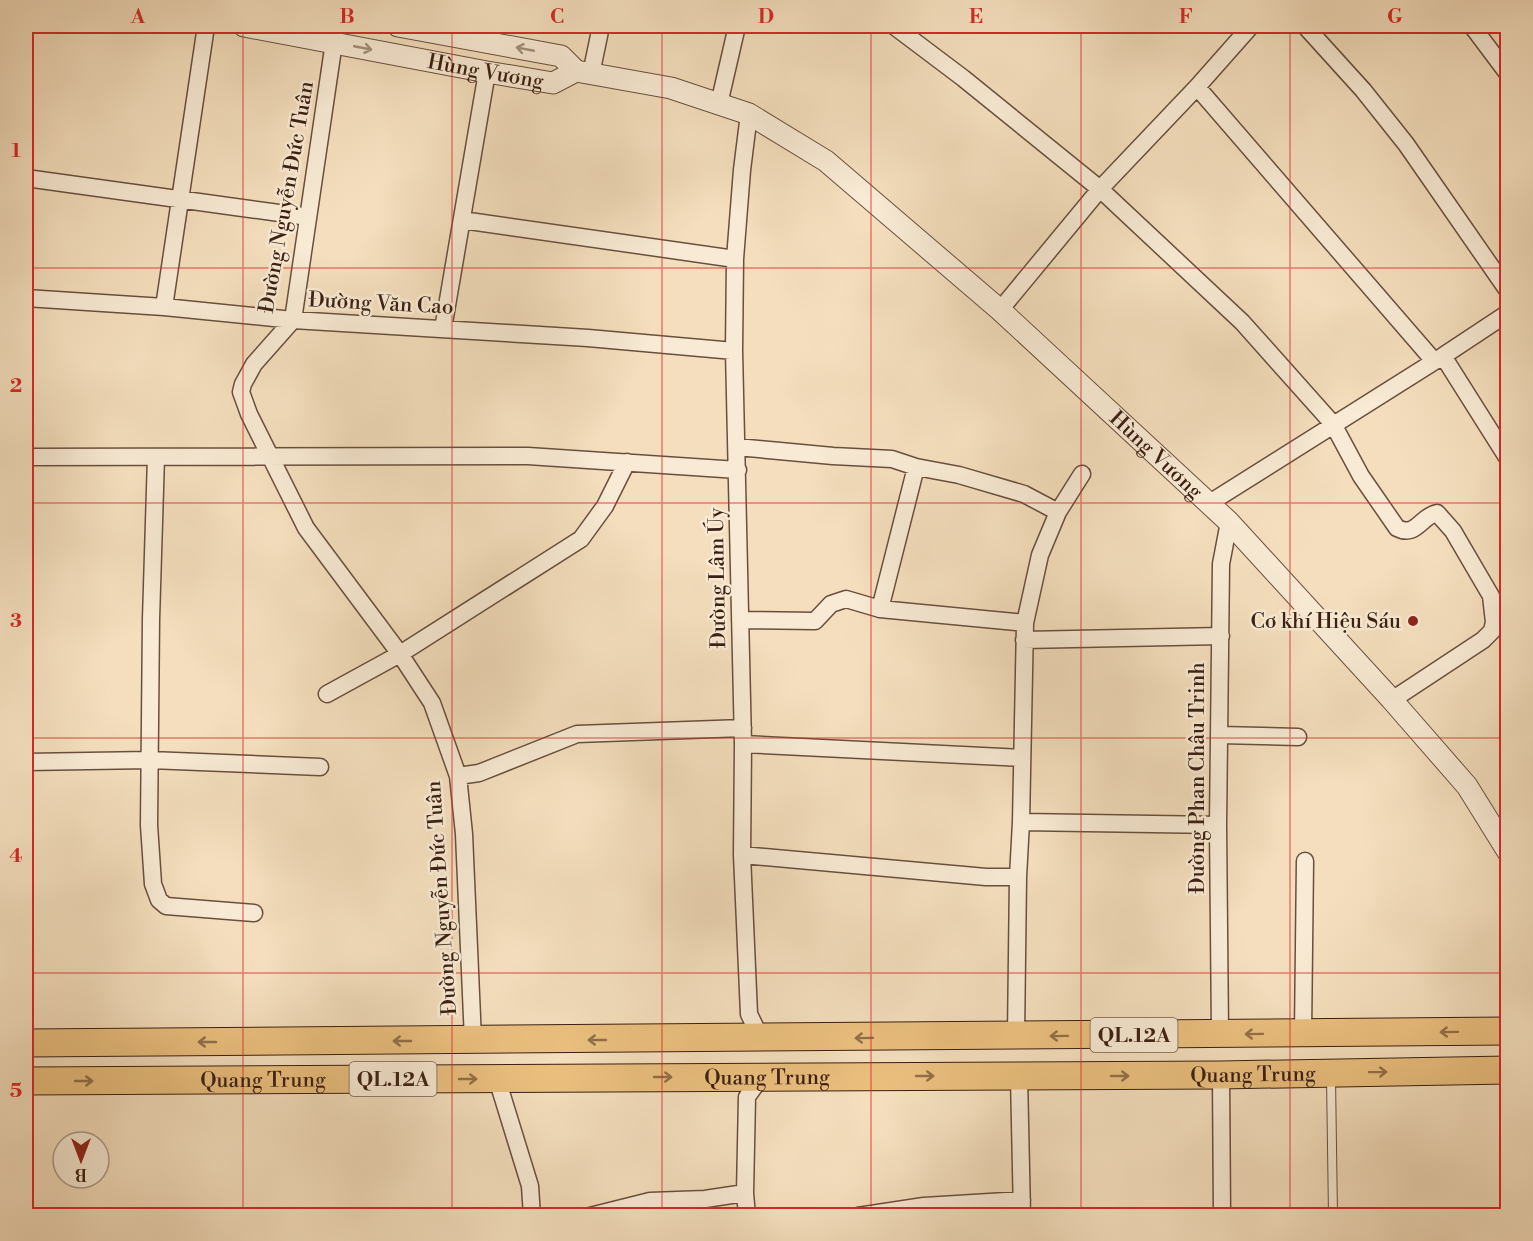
<svg xmlns="http://www.w3.org/2000/svg" width="1533" height="1241" font-family="'Libre Bodoni',serif">
<rect width="100%" height="100%" fill="#f4debd"/>
<filter id="stains"><feTurbulence type="fractalNoise" baseFrequency=".00333" numOctaves="4"/><feColorMatrix values="0 0 0 0 .2 0 0 0 0 .09 0 0 0 0 .02 0 0 0 .5 -.17"/></filter>
<radialGradient id="worn" r=".72"><stop offset=".6" stop-color="#630" stop-opacity="0"/><stop offset="1" stop-color="#630" stop-opacity=".3"/></radialGradient>
<g fill="none" stroke-linecap="round" stroke-linejoin="round">
<defs>
<path id="service" d="M1331,1077L1333,1216"/>
<path id="minor" d="M894,26L963,78L1100,189L1242,322L1333,424L1361,476L1397,528C1416,538 1421,516 1437,513L1453,531L1491,596L1494,622L1492,631L1483,640L1392,700
M1305,26L1363,90L1406,144L1508,291
M1472,26L1508,74
M334,42L293,320L254,364L243,384L241,392L249,414L306,528L400,654L432,703L458,776L464,834L473,1040
M591,74L601,26
M1197,87L1434,361
M719,104L737,26
M749,114L742,170L735,259L734,351L743,744L742,855L749,1014L761,1039
M26,178L308,217
M462,220L735,259
M26,298L164,307L293,320L588,338L734,351
M164,307L206,26
M1000,310L1100,189L1197,87L1251,26
M443,329L487,72
M1443,356L1508,459
M737,447L833,456L892,459L916,467L959,475L1024,494L1058,512
M26,457L528,456L738,470
M156,457L151,619L149,825L153,884L159,900L166,906L254,913
M1208,504L1443,356L1508,313
M880,609L916,467
M740,620L815,621L831,604L846,599L880,609L1025,623
M1024,640L1221,636
M327,694L400,654L581,539L605,506L627,462
M1220,735L1298,737
M743,744L1022,758
M26,762L150,760L320,767
M458,776L479,773L577,734L743,728
M1021,822L1218,825
M742,855L986,877H1018
M1303,1033L1305,861
M1220,1034L1218,825L1221,564L1229,522
M1016,1036L1018,877L1021,822L1025,623L1040,555L1058,512L1082,474
M1221,1075L1222,1216
M1019,1076L1022,1216
M497,1079L530,1186L532,1216
M590,1216L650,1201L705,1199L745,1193
M747,1216L745,1193L747,1097L761,1077
M858,1216L924,1206L1022,1200"/>
<g id="tertiary">
<path id="s1" d="M244,26L487,72L553,83L576,71"/>
<path d="M398,26L561,56L576,71"/>
<path id="s2" d="M576,71L671,88L749,114L826,161L1000,310L1229,522L1392,700L1467,786L1508,852"/>
</g>
<g id="trunk">
<path d="M26,1043L1508,1031"/>
<path id="s3" d="M26,1081L1221,1075L1508,1070"/>
</g>
</defs>
<use href="#service" stroke="#694f3e" stroke-width="10"/>
<use href="#minor" stroke="#694f3e" stroke-width="19"/>
<use href="#tertiary" stroke="#694f3e" stroke-width="23"/>
<use href="#trunk" stroke="#3b1f13" stroke-width="29"/>
<use href="#service" stroke="#f8ead4" stroke-width="8"/>
<use href="#minor" stroke="#f8ead4" stroke-width="16"/>
<use href="#tertiary" stroke="#f8ead4" stroke-width="21"/>
<use href="#trunk" stroke="#eabf7e" stroke-width="27"/>
</g>
<defs><path id="oneway-shaft" d="M-6 0H5M1.5-3L5.5 0L1.5 3" fill="none" stroke-width="1.6" stroke-linecap="round" stroke-linejoin="round" transform="scale(1.5)"/></defs>
<g stroke="#a38f7d">
<use href="#oneway-shaft" transform="translate(363 48) rotate(11)"/>
<use href="#oneway-shaft" transform="translate(525 49) rotate(-169)"/>
</g>
<g stroke="#926f48">
<use href="#oneway-shaft" transform="translate(1449 1032) rotate(179)"/>
<use href="#oneway-shaft" transform="translate(1254 1034) rotate(179)"/>
<use href="#oneway-shaft" transform="translate(1059 1036) rotate(179)"/>
<use href="#oneway-shaft" transform="translate(864 1038) rotate(179)"/>
<use href="#oneway-shaft" transform="translate(597 1040) rotate(180)"/>
<use href="#oneway-shaft" transform="translate(402 1041) rotate(180)"/>
<use href="#oneway-shaft" transform="translate(207 1042) rotate(180)"/>
<use href="#oneway-shaft" transform="translate(1378 1072) rotate(-1)"/>
<use href="#oneway-shaft" transform="translate(925 1076)"/>
<use href="#oneway-shaft" transform="translate(1120 1076)"/>
<use href="#oneway-shaft" transform="translate(663 1077)"/>
<use href="#oneway-shaft" transform="translate(468 1079)"/>
<use href="#oneway-shaft" transform="translate(84 1081)"/>
</g>
<path fill="none" stroke="#d62828" stroke-width="1.5" stroke-opacity="0.55" d="M243,26V1216M452,26V1216M662,26V1216M871,26V1216M1081,26V1216M1290,26V1216M26,268H1508M26,503H1508M26,738H1508M26,973H1508"/>
<circle fill="#8f2418" stroke="#f8ead4" stroke-width="2" cx="1413" cy="621" r="6"/>
<g text-anchor="middle" stroke-width="5" stroke-linejoin="round" paint-order="stroke">
<g fill="#f8ead4" stroke="#745c4d" stroke-width="1.5">
<rect x="1090.5" y="1018" width="87" height="34" rx="4.5"/>
<rect x="349.5" y="1062" width="87" height="34" rx="4.5"/>
</g>
<g font-size="20" font-weight="bold" fill="#3b1f13">
<text x="1134" y="1042">QL.12A</text>
<text x="393" y="1086">QL.12A</text>
</g>
<g font-size="21" fill="#3b1f13" stroke="#f8ead4">
<text dy="7" stroke="none"><textPath href="#s1" startOffset="246">Hùng Vương</textPath></text>
<text transform="translate(286 197) rotate(-80)" y="7">Đường Nguyễn Đức Tuân</text>
<text transform="translate(381 303) rotate(3)" y="7">Đường Văn Cao</text>
<text dy="7" stroke="none"><textPath href="#s2" startOffset="711">Hùng Vương</textPath></text>
<text transform="translate(717 578) rotate(-91)" y="7">Đường Lâm Úy</text>
<text transform="translate(1197 778) rotate(-90)" y="7">Đường Phan Châu Trinh</text>
<text transform="translate(441 898) rotate(-94)" y="7">Đường Nguyễn Đức Tuân</text>
<text dy="7" stroke="none"><textPath href="#s3" startOffset="1227">Quang Trung</textPath></text>
<text dy="7" stroke="none"><textPath href="#s3" startOffset="741">Quang Trung</textPath></text>
<text dy="7" stroke="none"><textPath href="#s3" startOffset="237">Quang Trung</textPath></text>
</g>
<g font-size="21" fill="#3b1f13" stroke="#f8ead4" text-anchor="end">
<text x="1401" y="628">Cơ khí Hiệu Sáu</text>
</g>
</g>
<rect width="1533" height="1241" fill="none" stroke="#f4debd" stroke-width="66"/>
<g transform="translate(81 1160) rotate(180)"><circle r="28" fill="#f8ead4" stroke="#ac9987" stroke-width="1.5"/>
<path d="M0-4.5L10 22L0 15L-10 22Z" fill="#8f2418"/>
<text y="-9" font-size="16" font-weight="bold" text-anchor="middle" fill="#3b1f13">B</text>
</g>
<rect x="33" y="33" width="1467" height="1175" fill="none" stroke="#d62828" stroke-width="2"/>
<g font-size="20" text-anchor="middle" font-weight="bold" fill="#d62828">
<text x="138" y="23">A</text>
<text x="347" y="23">B</text>
<text x="557" y="23">C</text>
<text x="766" y="23">D</text>
<text x="976" y="23">E</text>
<text x="1186" y="23">F</text>
<text x="1395" y="23">G</text>
<text x="16" y="157">1</text>
<text x="16" y="392">2</text>
<text x="16" y="627">3</text>
<text x="16" y="862">4</text>
<text x="16" y="1097">5</text>
</g>
<rect width="100%" height="100%" filter="url(#stains)"/>
<rect width="100%" height="100%" fill="url(#worn)"/>
</svg>
